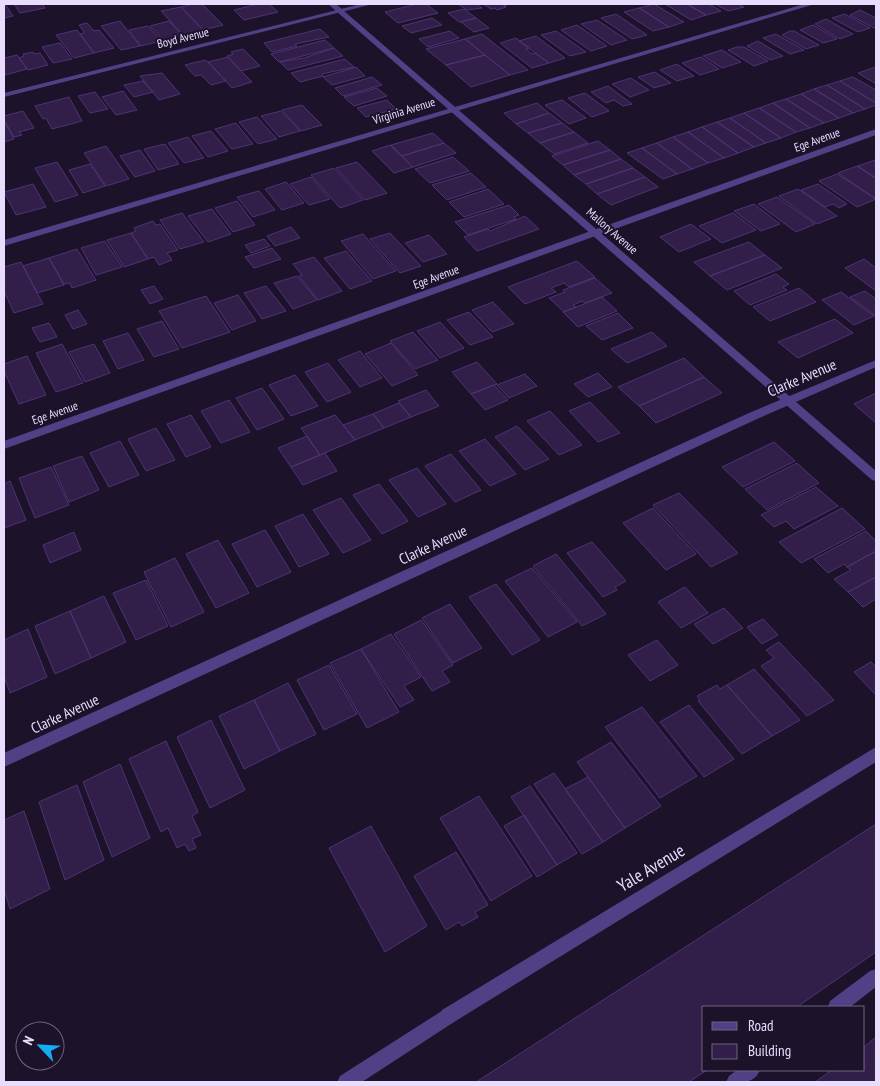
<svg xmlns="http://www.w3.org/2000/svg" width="880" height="1086" font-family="'PT Sans Narrow',sans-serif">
<rect width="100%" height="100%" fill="#1c122a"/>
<path fill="#311f4a" stroke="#4e3375" d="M4,4H5L13,16L4,18Z
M14,4H42L45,8L20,13Z
M193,4H202L223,25L203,30L181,7Z
M258,4H269L278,12L244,20L234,10Z
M417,4H426L438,13L398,23L385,12Z
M458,4H476L482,8L467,10Z
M483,4H506L507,5L504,6L506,7L497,10L495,8L491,9Z
M654,4L684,22L669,27L639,8Z
M665,4H687L706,15L691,20Z
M687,4H709L721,11L706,15Z
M715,4H738L744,7L728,11Z
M181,7L203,30L183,35L161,11Z
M639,8L669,27L653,31L624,12Z
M464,9L476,18L459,22L448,13Z
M860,10L876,18V27L874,28L850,15Z
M616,14L647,35L632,39L601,18Z
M845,14L870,28L858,32L832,18Z
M432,18L442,25L411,33L402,26Z
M476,18L489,28L474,32L461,22Z
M826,19L853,34L840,39L815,24Z
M597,20L627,40L611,45L581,24Z
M120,21L140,46L121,50L101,26Z
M169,21L182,35L163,40L150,26Z
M87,23L94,31L99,30L114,48L94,53L80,34L85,33L79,25Z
M577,25L607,46L591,51L561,30Z
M813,25L837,39L823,43L800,30Z
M148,26L161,41L141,46L129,30Z
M320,29L329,37L295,44L297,46L272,52L264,43Z
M77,30L94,53L74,58L56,35Z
M450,31L459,38L428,47L419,39Z
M556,31L586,52L570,56L541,35Z
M790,31H794L819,45L806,49L782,35Z
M482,34L528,70L510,75L465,39Z
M776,34L804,50L790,54L763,38Z
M536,36L565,58L549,63L519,41Z
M516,38L529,48L526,49L532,54L535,53L549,63L532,68L500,43Z
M465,39L485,55L446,65L426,49Z
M325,40L334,48L279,62L271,54Z
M758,41L783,56L770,60L747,46Z
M60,43L72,59L53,63L42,47Z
M737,47H744L768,61L754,66L728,50Z
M334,48L343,56L288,70L280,62L304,58Z
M243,49L260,66L241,71L227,56L233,54L231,52Z
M722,50L741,62L722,68L703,56Z
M33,52L35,54L40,53L48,65L28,70L19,58L24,56L23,54Z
M17,55L27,69L5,75L4,58Z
M485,55L510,75L471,87L446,65Z
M228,57L241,71L252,82L232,88L208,62Z
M701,57L719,69L700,75L682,63Z
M345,59L354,67L322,74L323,76L300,82L291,73Z
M205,60L208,62L226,81L211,85L201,75L195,76L185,65Z
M677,64L694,76L677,81L660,70Z
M356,67L365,76L332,85L323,77Z
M876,67V84L858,73Z
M655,72L671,83L654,88L638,77Z
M162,73L180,94L159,100L140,76Z
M372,77L382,85L343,96L335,88Z
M853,77L876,90V103L840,81Z
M631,78L649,90L630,97L612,84Z
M143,81L153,92L134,97L124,85Z
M840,81L876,103V105L865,109L827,85Z
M827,85L865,109L853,113L814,89Z
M608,86L632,104L623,106L614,100L606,103L591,92Z
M377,88L387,96L354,106L344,97Z
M814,89L853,113L839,118L801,94Z
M123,91L137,110L116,115L102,97Z
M95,92L108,109L90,113L78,96Z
M585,93L609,111L592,117L568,98Z
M801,94L839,118L824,123L786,99Z
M69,97L82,121L52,129L46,118L43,119L35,106Z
M786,99L824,123L810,128L773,103Z
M387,100L396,109L366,117L357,108Z
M562,100L586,118L569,124L545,105Z
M537,103L549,113L516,124L504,113Z
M773,103L810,128L796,132L759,108Z
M302,105L322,125L301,131L282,110Z
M759,108L796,132L781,138L744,113Z
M23,111L34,128L19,132L22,135L14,137L4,120V116Z
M281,111L300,131L279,137L261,116Z
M549,113L562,123L528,133L516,124Z
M744,113L781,138L766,143L730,118Z
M257,117L277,139L258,144L239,122Z
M730,118L766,143L754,147L717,122Z
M4,121L14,139L4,142Z
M717,122L754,147L738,153L702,127Z
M236,123L253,144L232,149L215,129Z
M562,123L574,132L540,143L528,133Z
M702,127L738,153L724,158L688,132Z
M211,131L228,151L208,157L192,136Z
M574,132L588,143L554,154L540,143Z
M688,132L724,158L708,163L673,137Z
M433,133L444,143L402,156L391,145Z
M188,137L204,158L184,163L168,143Z
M673,137L708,163L692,169L657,143Z
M598,141L610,150L563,165L552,156Z
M444,143L456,153L413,167L402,156Z
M657,143L692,169L677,174L642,148Z
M165,144L179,164L158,170L144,149Z
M390,145L413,167L394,173L372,151Z
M106,146L129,179L106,186L84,153Z
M642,148L677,174L663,179L627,153Z
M140,150L155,171L135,177L120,156Z
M610,150L621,159L574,175L563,165Z
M453,157L469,171L430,183L415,169Z
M621,159L633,168L586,184L574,175Z
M875,160L876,178L858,166Z
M57,162L78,195L55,202L35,168Z
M357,162L387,193L365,200L336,168Z
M90,164L105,186L83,193L69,170Z
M857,166L876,179V199L838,173Z
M334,168L363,200L340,208L311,175Z
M633,168L645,177L597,194L586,184Z
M471,173L486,187L447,200L432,185Z
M837,174L876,199L857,207L819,181Z
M311,177L330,199L309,205L290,184Z
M645,177L658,187L611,205L597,194Z
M286,182L304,203L282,210L265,189Z
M33,184L46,207L16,215L4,192Z
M818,184L847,204L839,208L833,204L825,207L801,190Z
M488,189L504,204L464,217L449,202Z
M798,189L837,216L817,224L779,196Z
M259,191L275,210L253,217L237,197Z
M777,197L815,224L796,232L758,204Z
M237,201L255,225L233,232L215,208Z
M754,204L780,224L761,231L734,211Z
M509,205L519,215L514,217L516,219L468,235L455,222Z
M212,209L231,234L208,242L188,216Z
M182,213L204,242L180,249L160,220Z
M733,213L756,230L722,243L699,226Z
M525,216L539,229L477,251L464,237L488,229L490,231Z
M153,221L156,225L160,224L178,250L167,253L172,260L159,265L154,257L148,259L131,233L136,231L134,228Z
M691,224L711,239L679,252L660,237Z
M291,227L300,238L275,246L267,236Z
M131,233L148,259L124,267L107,240Z
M390,233L421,266L400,273L370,239Z
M363,234L396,271L373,279L341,241Z
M429,235L447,254L423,262L405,243Z
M264,239L270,246L251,253L245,245Z
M105,241L122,267L96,275L81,248Z
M749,242L765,255L710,276L694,262Z
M272,248L281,259L254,268L245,257Z
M77,249L96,280L72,288L70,283L64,284L49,258Z
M346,251L372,281L350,289L324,258Z
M765,255L782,268L727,290L710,276Z
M314,257L342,291L318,300L299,276L302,275L293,264Z
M49,258L64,285L37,293L23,266Z
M864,259L876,268V291L845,268Z
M577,261L595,277L569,287L564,283L551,288L556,292L525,304L508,287Z
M21,262L43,304L14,313L4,291V267Z
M776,274L789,284L783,287L787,290L750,305L734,291Z
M297,276L317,300L293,309L274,283Z
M595,278L612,293L585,303L582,301L573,305L576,307L564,312L549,298L565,292L563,290Z
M154,286L163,299L150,304L141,290Z
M266,286L286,311L262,319L244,293Z
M799,288L816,302L770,321L753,307Z
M865,291L876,299V316L850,297Z
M841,292L874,316L854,325L822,300Z
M238,295L256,321L232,330L214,303Z
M206,296L230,332L182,348L159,311Z
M602,297L617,311L578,327L563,312Z
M493,302L514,324L492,332L472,310Z
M78,310L87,324L73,329L65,315Z
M469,312L493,337L470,345L447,320Z
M618,313L633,328L602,340L586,326Z
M835,319L853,333L798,358L778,342Z
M162,321L179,349L154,357L137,329Z
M440,322L464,348L440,358L417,331Z
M49,323L57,337L40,342L32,328Z
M413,332L438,360L415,369L390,341Z
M652,332L667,346L627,363L611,349Z
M128,333L144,360L118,369L103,341Z
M391,343L418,375L392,386L365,354Z
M62,344L83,383L56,392L36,353Z
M94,344L110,373L85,382L69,352Z
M360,351L382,378L360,387L338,360Z
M27,356L46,395L19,404L4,371V364Z
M684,358L704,377L639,406L618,387Z
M477,362L497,384L471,394L452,372Z
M328,363L351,392L327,402L305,372Z
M598,373L612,387L588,397L574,384Z
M525,374L537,386L509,398L497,385Z
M295,375L318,406L291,416L269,385Z
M704,377L722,393L656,423L639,406Z
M494,385L508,400L485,410L471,394Z
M262,388L284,419L257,430L236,398Z
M426,390L439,406L411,417L398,401Z
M876,393V423L854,404Z
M229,400L250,432L221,443L201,411Z
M590,402L620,433L598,442L569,411Z
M399,403L411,417L384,428L373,414Z
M550,411L582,445L559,455L527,421Z
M373,414L384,428L355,440L343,425Z
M191,415L211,447L186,457L167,424Z
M335,415L355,440L320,455L301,428Z
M517,426L549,459L525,470L495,437Z
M156,428L175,460L146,471L128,439Z
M307,436L320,455L291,467L278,448Z
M485,439L516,474L490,486L459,451Z
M120,441L139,475L109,487L90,453Z
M774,442L795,461L743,487L722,467Z
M325,453L337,471L303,485L291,467Z
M451,454L481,490L455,502L425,466Z
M82,456L99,490L69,502L53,466Z
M797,463L819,483L767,510L745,489Z
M51,467L69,505L35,518L19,478Z
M417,468L446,504L418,517L389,480Z
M10,481L26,520L4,528V484Z
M379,484L408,521L382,534L353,495Z
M816,487L838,506L794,529L786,521L774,527L761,515Z
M679,493L738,553L711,567L653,505Z
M341,498L371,540L343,553L313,510Z
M653,508L696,554L666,570L623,523Z
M842,508L865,529L801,563L779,542Z
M303,514L329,554L299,567L275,526Z
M265,530L291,572L257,587L232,544Z
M866,531L876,541V551L847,567L844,564L828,573L814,559Z
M74,532L81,550L50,563L43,545Z
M218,540L249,593L216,608L186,554Z
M592,542L626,581L615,587L617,590L603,597L567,553Z
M876,551V577L848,592L834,579L851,570L847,567Z
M556,554L606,614L582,626L533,566Z
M175,558L204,612L171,627L144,572Z
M532,568L577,622L548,637L505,581Z
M876,577V599L863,607L848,592Z
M146,580L168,626L136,640L113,593Z
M496,584L540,640L512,655L469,597Z
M685,587L708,613L681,628L658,602Z
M104,596L126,642L91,658L70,611Z
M450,604L482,648L453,663L422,618Z
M724,608L743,628L713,644L694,624Z
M70,611L91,658L55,674L35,626Z
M763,619L778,635L762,644L747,627Z
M421,620L453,665L442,671L450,682L432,691L394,634Z
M28,629L47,677L10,693L4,676V640Z
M391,634L421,677L404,686L414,700L400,707L361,649Z
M657,640L678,665L650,681L628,655Z
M779,642L834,700L807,716L761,666L774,658L766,650Z
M361,649L399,712L367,728L330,663Z
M871,662L876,667V692L875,694L854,672Z
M329,665L357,714L324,730L297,680Z
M754,669L800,720L772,736L727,685Z
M288,683L316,734L280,751L254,700Z
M717,685L720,689L727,685L772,736L742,754L698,701L700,700L697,696Z
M254,700L280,751L244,769L219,716Z
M689,705L734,759L704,777L660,722Z
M642,707L697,776L660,798L605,727Z
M211,720L245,790L210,808L177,737Z
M166,741L198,812L192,816L201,835L192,839L196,848L189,851L185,844L177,848L168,828L161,832L129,759Z
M611,742L661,806L625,828L577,762Z
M120,764L150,838L112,857L83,782Z
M554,773L603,842L582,854L534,784Z
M588,777L625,828L603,842L565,789Z
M77,785L104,860L65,880L39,802Z
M530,786L577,853L557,865L511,797Z
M479,796L532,876L491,901L440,818Z
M24,811L50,889L10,909L4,889V820Z
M524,815L557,865L537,877L504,826Z
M876,824V952L797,1007H704V1070H707L689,1082H476Z
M371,826L427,926L385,952L329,848Z
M456,852L488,905L475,912L478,917L462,926L459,922L446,930L414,876Z
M876,1037V1082H815L832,1070H864V1047Z"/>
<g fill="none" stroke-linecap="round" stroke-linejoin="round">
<path fill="#524086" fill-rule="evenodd" d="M876,969V987L850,1007H828L830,1001L870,971Z
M448,1007L454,1010L457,1016L454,1022L362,1082H337L340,1076Z
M737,1070H760C754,1085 740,1082 726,1082L729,1076Z"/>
<path fill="#524086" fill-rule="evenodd" d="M361,4H373L4,97V93Z
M804,4H815L4,246V240Z
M876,129V135L4,449V441Z
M876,360V367L757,419L4,767V753L749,413Z
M876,747V762L454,1022L448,1025L442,1022L439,1016L442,1010Z"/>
<path fill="#524086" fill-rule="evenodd" d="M328,4H336L876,471V481L872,480Z"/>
</g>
<g text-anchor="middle" stroke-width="4" stroke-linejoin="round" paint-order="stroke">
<g font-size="12" fill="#e8ddfd" stroke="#1c122a">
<text transform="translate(183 38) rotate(-14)" y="4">Boyd Avenue</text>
<text transform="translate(404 111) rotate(-17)" y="4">Virginia Avenue</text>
<text transform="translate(817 140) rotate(-20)" y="4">Ege Avenue</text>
<text transform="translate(612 231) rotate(41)" y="4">Mallory Avenue</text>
<text transform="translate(436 277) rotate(-20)" y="4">Ege Avenue</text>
<text transform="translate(55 413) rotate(-19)" y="4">Ege Avenue</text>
</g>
<g font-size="15" fill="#e8ddfd" stroke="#1c122a">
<text transform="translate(802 378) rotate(-23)" y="5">Clarke Avenue</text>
<text transform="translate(433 545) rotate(-25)" y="5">Clarke Avenue</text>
<text transform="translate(65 714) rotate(-25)" y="5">Clarke Avenue</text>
</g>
<g font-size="18" fill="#e8ddfd" stroke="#1c122a">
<text transform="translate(651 868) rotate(-31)" y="6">Yale Avenue</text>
</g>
</g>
<rect width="880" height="1086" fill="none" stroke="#e8ddfd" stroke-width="10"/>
<rect x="702" y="1006" width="162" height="65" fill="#1c122a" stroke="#6e637e"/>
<rect x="712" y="1022" width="25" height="8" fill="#524086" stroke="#6e637e"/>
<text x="748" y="1031" font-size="15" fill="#e8ddfd">Road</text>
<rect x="712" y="1044" width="25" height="15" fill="#311f4a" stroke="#6e637e"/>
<text x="748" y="1056" font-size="15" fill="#e8ddfd">Building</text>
<g transform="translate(40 1046) rotate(295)"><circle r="24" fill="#1c122a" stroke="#6e637e"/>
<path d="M0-4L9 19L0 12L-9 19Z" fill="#14acf3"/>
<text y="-8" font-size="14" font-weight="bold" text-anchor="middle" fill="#e8ddfd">N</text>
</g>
</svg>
